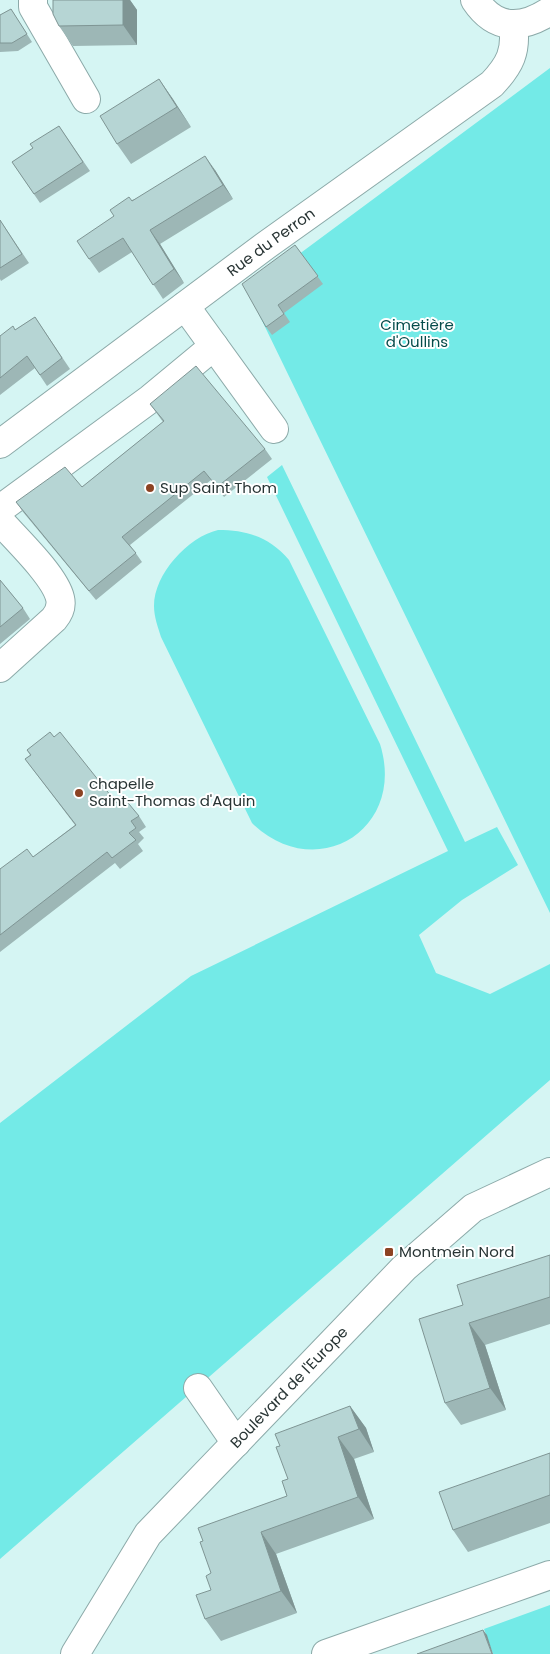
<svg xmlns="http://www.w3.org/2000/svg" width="550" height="1654" font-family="Poppins,sans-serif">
<rect width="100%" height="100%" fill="#d5f5f3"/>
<path fill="#73eae7" d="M550,68V913L248,292Z
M282,465L465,842L497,827L518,865L462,900L419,935L436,973L490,994L550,964V1080L0,1559V1123L191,976L448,851L267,477Z
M218,530C247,530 270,537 289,560L380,744C407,830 316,885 252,823L161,637C158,627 154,617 154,606C154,574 188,537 218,530Z
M550,1605V1654H493L484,1629Z"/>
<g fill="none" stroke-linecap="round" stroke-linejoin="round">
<defs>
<g id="minor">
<path d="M33,0V7L86,99"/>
<path d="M475,0C495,30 521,30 550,11"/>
<path d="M185,306L274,429"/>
<path id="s1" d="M0,444L265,246L492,84C510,65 517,51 513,25"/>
<path d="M0,509L150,399L214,346"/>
<path d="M0,521C16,539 55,576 60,598C62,606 59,613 54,619L0,668"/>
<path d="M198,1388L236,1443"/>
<path id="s2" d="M75,1654L148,1534L404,1268L473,1208L550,1172"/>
<path d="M326,1654L550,1575"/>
</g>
</defs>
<use href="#minor" stroke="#8caaa9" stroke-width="30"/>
<use href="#minor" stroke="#fff" stroke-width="28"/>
</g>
<path fill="#9db7b6" d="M123,0H130L137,10V45L73,46L59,26Z
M11,9L32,42L18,51L0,52V15Z
M159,79L191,127L131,164L117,144Z
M59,126L90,171L40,203L12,162L33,148Z
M215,170L233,199L160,244L184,283L163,299L132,252L99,273L89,259L114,216L132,200Z
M0,220L29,263L1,281L0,279Z
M295,245L323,284L284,313L290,322L272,335L266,327Z
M35,317L70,369L47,386L35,368L0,395V336L15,330Z
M150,404L265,449L272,459L224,497L211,480L130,545L142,562L96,600L23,512L16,502L82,487L163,422Z
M0,580L23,608L30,619L0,644Z
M27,750L111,796L117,803L139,816L146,827L139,832L144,838L138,844L143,851L120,869L115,863L0,952V869L33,857L75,825L25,759L30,755Z
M550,1255V1324L485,1345L506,1410L461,1425L445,1403L463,1305Z
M350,1406L366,1428L374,1452L354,1459L374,1519L276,1554L297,1613L221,1641L205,1619L211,1590V1573L287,1496L288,1479L280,1446Z
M550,1453V1523L468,1552L453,1530Z"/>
<path fill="#7f9594" d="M123,0H130L137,10V45L123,25Z
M159,79L173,99L191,127L177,107Z
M205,156L215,170L233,199L223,185Z
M150,230L160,244L184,283L174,269Z
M469,1323L485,1345L506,1410L490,1388Z
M350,1406L366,1428L374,1452L359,1429Z
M338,1437L354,1459L374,1519L358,1497Z
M261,1532L276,1554L297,1613L281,1591Z
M483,1630L487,1635L493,1654H492Z"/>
<path fill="#b6d5d4" stroke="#7f9594" d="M53,0H123V25L59,26L53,14Z
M11,9L27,34L12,43H0V15Z
M159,79L177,107L117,144L100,116Z
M59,126L83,162L34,194L12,162L33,148L30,144Z
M205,156L223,185L150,230L174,269L153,285L123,238L89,259L77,241L114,216L110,210L129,197L132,201Z
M0,220L22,254L0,268Z
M295,245L318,276L278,305L284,314L266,327L242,284Z
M35,317L62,358L40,375L27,356L0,378V336L13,326L15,330Z
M196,366L265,449L217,487L204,471L122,537L136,553L89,591L16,502L65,467L82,487L164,421L150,404Z
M0,580L23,608L0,627Z
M50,732L54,737L60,732L111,796L117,803L124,798L139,816L131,821L136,828L129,833L136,840L112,858L107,852L0,935V869L27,849L33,857L76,825L25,759L31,755L27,750Z
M550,1255V1297L469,1323L490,1388L445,1403L419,1319L463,1305L457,1285Z
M350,1406L359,1429L338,1437L358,1497L261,1532L281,1591L205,1619L196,1595L211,1590L206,1576L211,1573L200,1542L203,1541L198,1528L287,1496L282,1481L288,1479L276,1447L280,1446L275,1434Z
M550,1453V1495L453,1530L439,1492Z
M483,1630L492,1654H417Z"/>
<g fill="#8c4323" stroke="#fff" stroke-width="2">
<circle cx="150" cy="488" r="5"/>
<circle cx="79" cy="793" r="5"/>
<rect x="384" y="1247" width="10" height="10" rx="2.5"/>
</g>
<g text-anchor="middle" stroke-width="4" stroke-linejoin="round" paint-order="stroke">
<g font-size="15" fill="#283434" stroke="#fff">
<text dy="5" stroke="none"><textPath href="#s1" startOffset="338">Rue du Perron</textPath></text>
<text dy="5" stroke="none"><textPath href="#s2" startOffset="344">Boulevard de l'Europe</textPath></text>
</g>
<g font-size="15" fill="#064c4b" stroke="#fff">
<text x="417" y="330">Cimetière<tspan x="417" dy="17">d'Oullins</tspan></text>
</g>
<g font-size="15" fill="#283434" stroke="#fff" text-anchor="start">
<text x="160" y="493">Sup Saint Thom</text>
<text x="89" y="789">chapelle<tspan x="89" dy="17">Saint-Thomas d'Aquin</tspan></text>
<text x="399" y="1257">Montmein Nord</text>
</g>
</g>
</svg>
